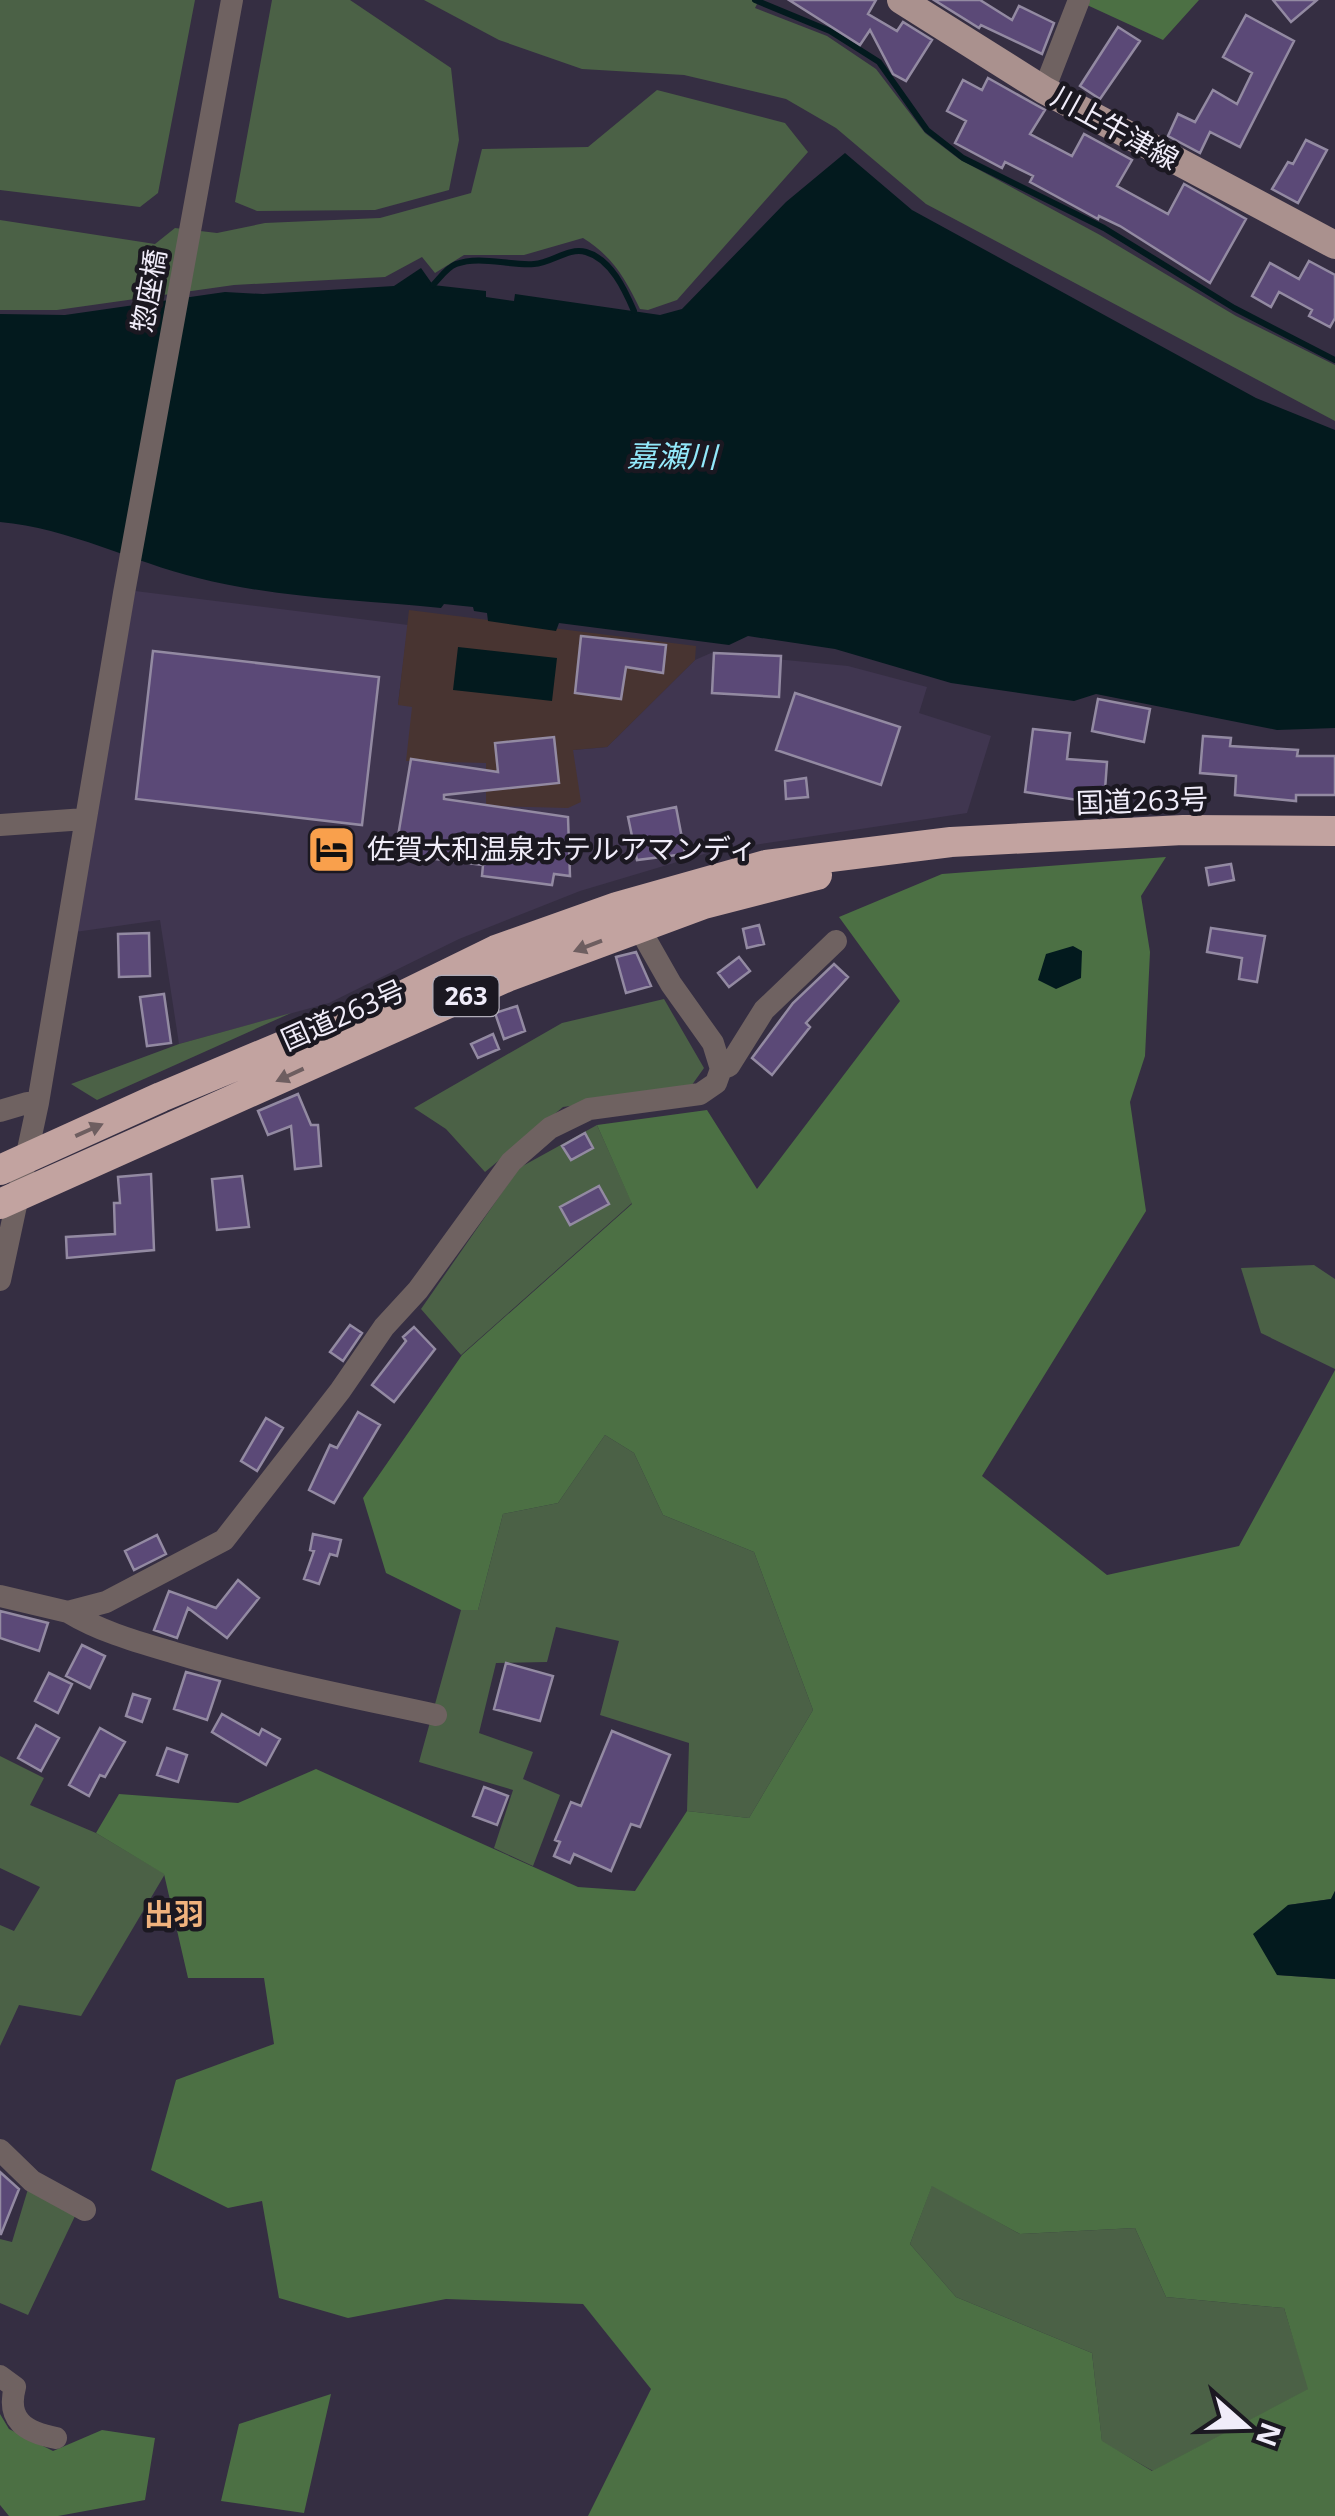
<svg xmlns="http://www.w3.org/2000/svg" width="1335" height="2516" font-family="'Open Sans','Noto Sans JP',sans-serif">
<rect width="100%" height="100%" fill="#352e42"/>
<path fill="#403650" d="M135,591L408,625L398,704L412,706L486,763V805L573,750L607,747L695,660L711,653L848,666L927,687L919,713L991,736L967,813L714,851L580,891L459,939L329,1003L179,1044L160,920L75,932Z"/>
<path fill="#483431" d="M409,610L696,646L695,660L607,747L573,750L581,802L568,808L486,806V763L406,761L412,707L398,705Z"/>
<path fill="#4b6146" d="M0,0H195L158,193L140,207L0,190Z
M272,0H350L451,68L459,140L449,190L375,210L257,211L235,202Z
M424,0H759L755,8L827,36L876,69L925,133L959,159L1100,235L1236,316L1335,365V421L926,204L836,128L786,99L684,75L582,69L499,40Z
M657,90L785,123L808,152L677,300L648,310L640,309C625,278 613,257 583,238L524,255H464L435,273L422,257L385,277L234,285L57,310H0V220L155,244L175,228L217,233L265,223L380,218L471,193L482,149L588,147Z
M664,999L704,1068L689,1089L563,1107L485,1172L446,1129L414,1108L562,1023Z
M291,1013L97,1100L71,1084L179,1044Z
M597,1125L632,1203L461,1355L421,1309L519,1168Z
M1314,1265L1335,1279V1369L1261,1333L1241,1268Z
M605,1435L634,1453L663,1515L754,1552L813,1710L749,1818L687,1811L689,1743L600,1715L619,1641L556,1627L547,1662L496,1663L479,1733L533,1752L523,1779L560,1795L533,1866L494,1848L513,1790L419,1762L461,1610H478L503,1514L558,1503Z
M0,1756L44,1778L30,1805L96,1833L165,1874L81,2016L19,2005L0,2046V1925L14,1931L40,1887L0,1868Z
M932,2185L1020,2234L1135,2228L1166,2297L1284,2308L1309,2389L1153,2471L1102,2442L1092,2353L956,2297L910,2244Z
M28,2189L75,2216L28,2315L0,2303V2239L12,2242Z"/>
<path fill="#4c7044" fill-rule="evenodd" d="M1088,0H1199L1163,40L1087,5Z
M1166,857L1141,896L1150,952L1145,1056L1130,1102L1146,1211L982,1476L1107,1575L1239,1546L1335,1370V1891L1331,1899L1288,1905L1277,1975L1335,1979V2516H588L651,2389L583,2304L446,2299L348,2318L279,2298L262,2201L228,2208L151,2170L176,2080L274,2044L264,1978H188L164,1874L96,1833L119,1794L238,1803L316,1769L578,1887L635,1891L687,1811L749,1818L813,1710L754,1552L663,1515L634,1453L605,1435L558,1503L503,1514L478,1610H461L386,1573L363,1498L462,1355L632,1204L597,1125L707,1110L757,1189L900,1001L839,917L942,874ZM932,2186L1020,2234L1135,2228L1166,2297L1284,2308L1308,2389L1152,2471L1102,2441L1092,2353L956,2297L910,2244Z
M331,2394L304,2513L221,2501L239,2424Z
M0,2414L9,2429L53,2451L102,2430L155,2438L145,2500L58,2516H9L0,2505Z"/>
<path fill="#031a1e" d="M845,153L912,210L1256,398L1335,430V728L1277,730L1096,694L1074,701L951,683L835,649L748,636L729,645L559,623L556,631L488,621L487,613L474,611L473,607L444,604L441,608C361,600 277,598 198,578C132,562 69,528 0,522V314L65,315L225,292L263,294L394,286L421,268L433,285L486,291V297L514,301L515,294L660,315L682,309L786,202Z
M458,647L557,658L552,701L453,690Z
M1073,946L1082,951L1081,978L1056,989L1038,980L1046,954Z
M1335,1891V1979L1277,1975L1253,1934L1288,1905L1331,1899Z"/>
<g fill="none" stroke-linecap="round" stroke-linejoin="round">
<path stroke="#031a1e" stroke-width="6" d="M755,0L830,31L879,62L927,130L963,158L1104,228L1234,308L1335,360
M433,285C440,278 446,268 456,264C480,255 509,266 534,264C552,263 568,247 586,252C611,259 625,290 634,311"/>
</g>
<path fill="#5b4977" stroke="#938aa2" stroke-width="2.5" d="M789,0H876L868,14L897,31L903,22L932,40L906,81L893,74L870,30L860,45Z
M934,0H980L1012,20L1019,6L1054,23L1042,54L981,25L979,28Z
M1273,0H1317L1291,22Z
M1246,15L1294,41L1240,147L1210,132L1200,153L1168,136L1178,114L1195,122L1213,90L1237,104L1252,73L1223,57Z
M1118,27L1140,41L1100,99L1080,86Z
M988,78L1045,110L1030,134L1072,156L1084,134L1132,160L1117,186L1168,214L1184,184L1246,219L1210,283L1120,226L1099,216L1098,219L1030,182L1033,176L1005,162L1002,168L955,143L966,121L947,111L963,80L982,90Z
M1306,140L1327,150L1298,203L1272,189L1288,162L1293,164Z
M1309,261L1335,275V318L1330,327L1309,316L1312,310L1279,292L1271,307L1252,296L1270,263L1299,279Z
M581,636L666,645L663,673L626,667L621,699L575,693Z
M153,651L379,677L362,825L136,799Z
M714,653L781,656L779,697L712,693Z
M795,693L900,727L881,785L776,750Z
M1098,699L1150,709L1144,742L1092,731Z
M1033,729L1070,733L1067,759L1107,762L1104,804L1025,792Z
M1203,736L1231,738L1230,746L1298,750L1297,756H1335V795H1296V801L1235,795L1236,776L1200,773Z
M554,737L559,783L444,795V799L568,817L570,876L554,874L552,885L482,876L483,865L395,854L411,759L498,772L495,743Z
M806,778L808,797L786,799L785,781Z
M676,807L685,854L637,860L628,817Z
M1231,864L1234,880L1209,885L1206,868Z
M759,925L764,944L747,948L743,929Z
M1211,928L1265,936L1257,982L1239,979L1242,958L1207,952Z
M149,933L150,976L119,977L118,934Z
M636,952L651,986L626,993L616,957Z
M739,957L750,971L729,987L718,973Z
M834,964L848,977L806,1023L810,1027L772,1075L752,1058L793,1003Z
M164,994L171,1043L147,1046L140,997Z
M517,1006L525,1031L504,1039L495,1013Z
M493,1034L499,1049L478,1058L471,1044Z
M298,1094L311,1125H318L321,1166L295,1169L291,1126L268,1135L258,1111Z
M585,1133L593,1148L571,1160L562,1146Z
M151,1174L154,1250L67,1258L66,1237L115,1234L114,1203H120L118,1177Z
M242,1176L249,1227L217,1230L212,1179Z
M599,1186L609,1204L570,1225L560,1207Z
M350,1325L362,1333L343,1361L330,1352Z
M414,1327L435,1349L394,1402L372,1385L406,1341L403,1337Z
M358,1412L380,1425L334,1503L309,1490L330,1445L337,1448Z
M266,1418L283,1428L257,1471L241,1461Z
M313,1534L341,1540L337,1556L330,1554L319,1584L304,1579L314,1551L310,1550Z
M157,1535L166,1554L134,1570L125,1551Z
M238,1580L259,1598L227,1638L188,1608L177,1638L154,1630L169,1591L216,1608Z
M0,1611L48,1623L39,1651L0,1638Z
M82,1645L105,1656L90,1688L66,1676Z
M506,1663L553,1676L540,1721L494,1709Z
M186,1672L220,1681L207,1720L174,1709Z
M49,1673L72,1684L58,1713L35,1701Z
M133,1694L150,1699L142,1722L126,1716Z
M222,1714L259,1735L262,1729L280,1739L266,1765L212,1732Z
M36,1725L59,1738L41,1771L18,1758Z
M100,1728L125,1742L105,1777L100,1775L89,1796L69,1785Z
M612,1731L670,1755L640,1827L631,1824L611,1871L574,1854L570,1863L554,1856L560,1842L555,1840L571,1802L581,1806Z
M167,1748L187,1755L178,1782L157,1775Z
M484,1787L508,1796L497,1825L473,1816Z
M0,2172L19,2189L1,2234H0Z"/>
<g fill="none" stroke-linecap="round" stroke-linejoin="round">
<path stroke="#6f6261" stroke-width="22" d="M1044,90L1079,0
M0,825L85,819
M721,1069L729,1066L764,1010L836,941
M0,1111L27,1103H38
M0,1280L38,1103L124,593L232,0
M0,1596L68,1612L106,1602L224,1540L340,1391L384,1327L418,1290L511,1162L550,1128L589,1109L700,1094L716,1083L721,1069L713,1043L671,984L646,940L642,925
M68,1612C101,1632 138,1642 175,1653C261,1679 348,1696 436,1715
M0,2150L32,2181L85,2210
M0,2376L15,2387C6,2420 25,2432 56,2438"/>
<path stroke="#aa918e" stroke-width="28" d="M901,0L1044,90L1335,245"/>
<path stroke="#c2a3a0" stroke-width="30" d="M0,1170L161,1097L404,995L496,950L617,907L766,865L951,842L1183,830L1335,831
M0,1204L507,977L704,904L817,875"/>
</g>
<defs><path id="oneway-solid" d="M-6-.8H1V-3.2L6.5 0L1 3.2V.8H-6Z" transform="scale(2.5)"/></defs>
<g fill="#6e5e60">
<use href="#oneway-solid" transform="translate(588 946) rotate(159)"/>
<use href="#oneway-solid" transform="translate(290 1075) rotate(155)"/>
<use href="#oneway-solid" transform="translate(89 1130) rotate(-24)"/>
</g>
<defs>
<symbol id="hotel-square" viewBox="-11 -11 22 22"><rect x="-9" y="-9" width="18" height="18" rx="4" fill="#f9a04c" stroke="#1b1821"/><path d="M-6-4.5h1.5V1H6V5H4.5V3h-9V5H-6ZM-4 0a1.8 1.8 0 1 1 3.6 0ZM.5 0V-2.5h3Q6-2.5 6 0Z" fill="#111"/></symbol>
</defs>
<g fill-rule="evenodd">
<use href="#hotel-square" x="304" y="822" width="55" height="55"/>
</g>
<g text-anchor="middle" stroke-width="9" stroke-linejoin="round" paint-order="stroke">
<rect fill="#1b1821" stroke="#b0acb8" stroke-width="2.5" x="433.5" y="976" width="65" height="40" rx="8"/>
<g font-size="25" font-weight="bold" fill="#f0ecf9">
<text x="466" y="1005">263</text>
</g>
<g font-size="28" fill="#f0ecf9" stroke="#1b1821">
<text transform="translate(1115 128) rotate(29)" y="10">川上牛津線</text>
<text transform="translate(149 291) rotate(-80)" y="10">惣座橋</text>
<text transform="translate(1142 801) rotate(-2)" y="10">国道263号</text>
<text transform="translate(343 1015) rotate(-24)" y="10">国道263号</text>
</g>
<g font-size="28" fill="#f0ecf9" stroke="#1b1821" text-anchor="start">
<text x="367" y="859">佐賀大和温泉ホテルアマンディ</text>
</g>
<g font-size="30" font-style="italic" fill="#93e9fb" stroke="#1b1821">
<text transform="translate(672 457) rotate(1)" y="10">嘉瀬川</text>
</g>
<g font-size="30" font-weight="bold" fill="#f0b27d" stroke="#1b1821">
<text x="174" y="1925">出羽</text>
</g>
</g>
<g transform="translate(1245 2426) rotate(110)" stroke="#1b1821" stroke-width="8" paint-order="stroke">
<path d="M0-8L18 38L0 25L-18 38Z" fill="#f0ecf9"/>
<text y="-15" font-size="28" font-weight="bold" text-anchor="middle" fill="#f0ecf9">N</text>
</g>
</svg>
